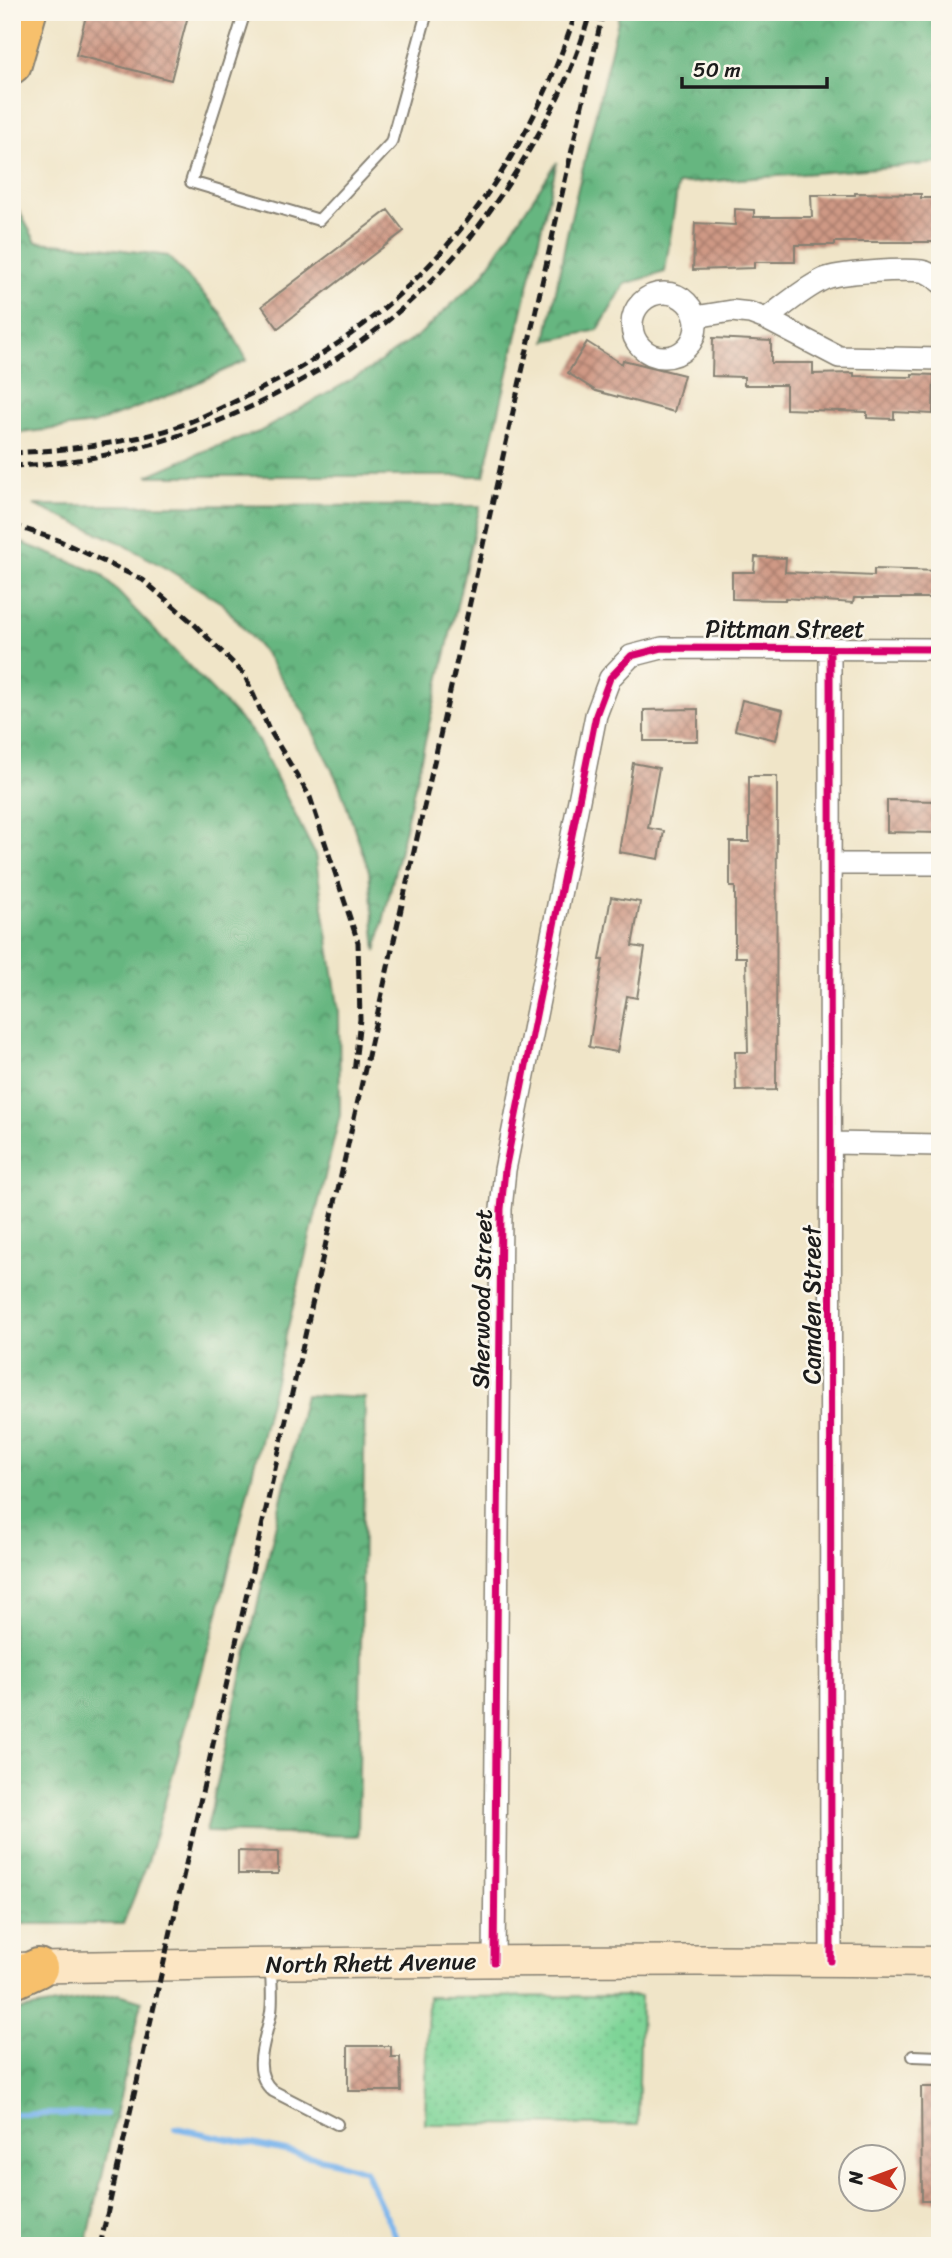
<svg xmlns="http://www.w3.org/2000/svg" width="952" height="2258" font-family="Sriracha,sans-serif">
<defs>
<pattern id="grass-dots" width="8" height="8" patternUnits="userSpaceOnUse" patternTransform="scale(1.75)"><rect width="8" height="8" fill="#7ed497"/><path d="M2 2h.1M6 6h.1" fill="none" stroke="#6cb582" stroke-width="1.8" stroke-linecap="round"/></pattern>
<pattern id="forest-crowns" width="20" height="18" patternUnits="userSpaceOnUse" patternTransform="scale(1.75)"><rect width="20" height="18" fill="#66b680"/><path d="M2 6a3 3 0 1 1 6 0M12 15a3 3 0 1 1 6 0" fill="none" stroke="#539368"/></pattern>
<pattern id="building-cross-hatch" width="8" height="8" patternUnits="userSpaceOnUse" patternTransform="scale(1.75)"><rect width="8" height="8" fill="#cf9985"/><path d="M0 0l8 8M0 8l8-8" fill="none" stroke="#a77c6c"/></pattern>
</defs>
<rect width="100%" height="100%" fill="#fbf7ec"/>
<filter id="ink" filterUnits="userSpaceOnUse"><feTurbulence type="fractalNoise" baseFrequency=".0143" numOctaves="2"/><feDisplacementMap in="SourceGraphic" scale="14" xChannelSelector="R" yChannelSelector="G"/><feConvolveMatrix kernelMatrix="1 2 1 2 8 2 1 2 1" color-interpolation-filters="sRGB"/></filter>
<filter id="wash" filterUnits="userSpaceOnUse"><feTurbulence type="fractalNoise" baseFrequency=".00686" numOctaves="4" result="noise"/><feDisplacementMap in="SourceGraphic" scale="28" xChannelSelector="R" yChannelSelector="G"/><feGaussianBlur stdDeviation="1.57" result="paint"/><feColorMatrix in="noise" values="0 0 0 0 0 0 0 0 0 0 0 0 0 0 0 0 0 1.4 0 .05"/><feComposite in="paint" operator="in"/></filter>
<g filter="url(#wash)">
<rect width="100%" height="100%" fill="#f0e5c8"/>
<path fill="url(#grass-dots)" stroke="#4d785a" stroke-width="2" d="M641,1996L638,2125L425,2124L428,1997Z"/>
<path fill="url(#forest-crowns)" stroke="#41694e" stroke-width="2" d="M620,12H940V163L678,184L665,272L625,284L598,330L546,341L567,234Z
M557,162L484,476H147L204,451L259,432L365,372L420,334L481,277Z
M12,198L36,242L93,246L168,256L221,313L247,360L173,394L94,424L12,434Z
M34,505L480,506L376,952L369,871L339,784L304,713L266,655L223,604L169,570L117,541Z
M12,539L100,573L255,735L315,854L339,1012L340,1115L216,1621L147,1865L123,1924H12Z
M305,1395L365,1398L358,1836L206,1832Z
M119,1994L142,2001L86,2246H12V2011Z"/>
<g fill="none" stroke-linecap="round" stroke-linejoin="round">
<path stroke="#7bb5ec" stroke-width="6" d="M12,2114H106
M176,2128L333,2161L365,2171L400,2246"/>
</g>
<g id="blocks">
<path fill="url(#building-cross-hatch)" d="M87,12H189L171,80L76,55Z
M855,193L921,194V198H940V242H835V245H795V262H754V268L693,270L695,223L735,225V209L754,210V217H812L811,195H855Z
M388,210L404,231L278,328L262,306Z
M713,338L771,341V363H813V374L854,373V376L912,377V374L934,375L933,414L894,412V419L867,418V412L786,409V385H744V377L712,376Z
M587,342L622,364L623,360L684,375L674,412L596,391L568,373Z
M755,557L786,558L785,572L874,576V569L940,571V598H854L853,603L785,598V600L732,599V572H754Z
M742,700L783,710L776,740L735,730Z
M698,709V741H644V710Z
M633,763L659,768L648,828L664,831L659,859L619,852Z
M749,776H777L776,1090L736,1091L735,1052H748L746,957H735V887H730V842H749Z
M887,800L940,801V833L887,832Z
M611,897L640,902L632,946L645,948L637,998L627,996L617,1052L589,1047L603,960H600Z
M238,1851L278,1852V1874H238Z
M348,2046H391V2057H400L401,2091H348Z
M921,2087H940V2201H922Z"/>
</g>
</g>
<g filter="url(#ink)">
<use href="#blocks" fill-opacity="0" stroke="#868072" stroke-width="2"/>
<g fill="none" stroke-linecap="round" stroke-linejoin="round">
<defs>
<path id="service" d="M245,12L191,182L319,220L391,143L427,12
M271,1966C271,1981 273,1997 271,2012C267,2038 249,2071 273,2091L337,2124
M913,2056L940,2057"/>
<path id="minor" d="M632 325a32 32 0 1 1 64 0a32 32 0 1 1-64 0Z
M695,317L732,311L750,313L766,319L839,357L940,359
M766,319C785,305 803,289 824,279C839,272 904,269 921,271C928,272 935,277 940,282
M830,649L831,1961
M832,864H940
M832,1143L940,1145
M494,1962L501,1209L505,1170L596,715L610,678L631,656L662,648L940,649"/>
<path id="secondary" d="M16,1968C324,1962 632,1958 940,1962"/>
<path id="motorway" d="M12,64L27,12
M12,1980L38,1968"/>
</defs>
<use href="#service" stroke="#868072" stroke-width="14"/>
<use href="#minor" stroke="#868072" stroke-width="24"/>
<use href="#secondary" stroke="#868072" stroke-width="33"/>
<use href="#motorway" stroke="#868072" stroke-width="42"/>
<use href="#service" stroke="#fff" stroke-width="10"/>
<use href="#minor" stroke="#fff" stroke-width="21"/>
<use href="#secondary" stroke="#fce6c4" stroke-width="30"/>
<use href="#motorway" stroke="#f7c06c" stroke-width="38"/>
<path stroke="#1c1c1c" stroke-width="5" stroke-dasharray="10 5" stroke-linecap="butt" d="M12,453C65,450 124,444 174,428C196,420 217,410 238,400C407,323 519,188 576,12
M12,466C183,461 366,370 472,235C491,210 509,184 525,157C552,112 577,63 590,12
M12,525L58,540L143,580L192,622L244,674L269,729L310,797L358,942L360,1019L354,1073
M100,2246L603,12"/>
<defs>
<path id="cycleway" d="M830,649L831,1961
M494,1962L501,1209L505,1170L596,715L610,678L631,656L662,648L940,649"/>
</defs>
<use href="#cycleway" stroke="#fbf7ec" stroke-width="11"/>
<use href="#cycleway" stroke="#d6006c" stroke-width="7"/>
</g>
</g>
<g text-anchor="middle" stroke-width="5" stroke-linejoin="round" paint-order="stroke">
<g font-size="24" fill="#1c1c1c" stroke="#fbf7ec">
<text x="785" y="637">Pittman Street</text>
<text transform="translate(482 1299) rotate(-89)" y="8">Sherwood Street</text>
<text transform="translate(812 1305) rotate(-90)" y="8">Camden Street</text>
<text transform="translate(371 1963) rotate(-1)" y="8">North Rhett Avenue</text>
</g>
</g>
<rect width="952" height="2258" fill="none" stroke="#fbf7ec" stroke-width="42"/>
<g transform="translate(872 2178) rotate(271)"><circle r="33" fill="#fbf7ec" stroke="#a29f99" stroke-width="2"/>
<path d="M0-5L12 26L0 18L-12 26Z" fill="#c8321e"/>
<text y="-10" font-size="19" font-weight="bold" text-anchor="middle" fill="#1c1c1c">N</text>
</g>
<path d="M682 77v10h145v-10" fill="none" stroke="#1c1c1c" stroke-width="3.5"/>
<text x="693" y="77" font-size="21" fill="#1c1c1c" stroke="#fbf7ec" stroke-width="5" paint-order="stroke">50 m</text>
</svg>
